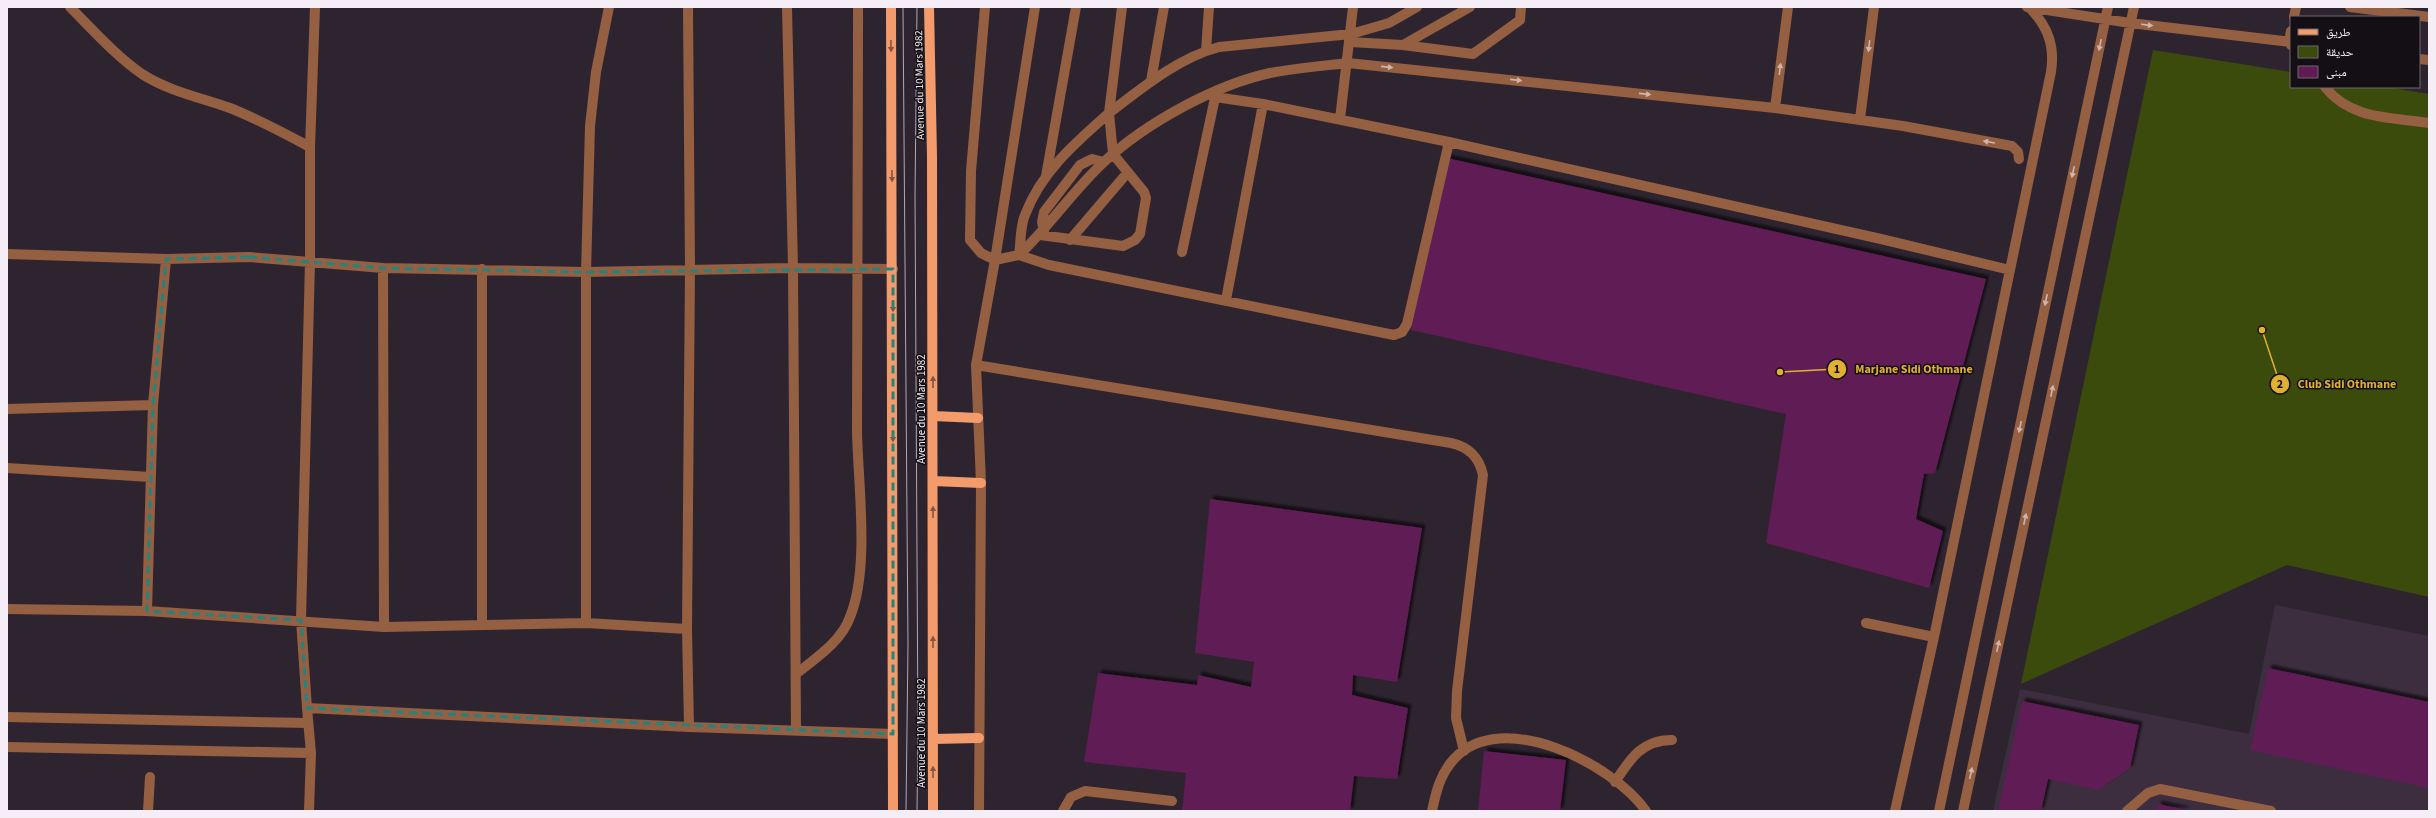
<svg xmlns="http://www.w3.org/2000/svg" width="2436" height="818" font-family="'Source Sans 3','Noto Naskh Arabic',sans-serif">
<defs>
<filter id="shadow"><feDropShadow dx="3.5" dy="-3.5" stdDeviation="1" flood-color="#0009"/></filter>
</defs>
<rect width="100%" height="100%" fill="#2e2430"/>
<path fill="#3c2e3f" d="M2275,605L2429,636V811H1993L2020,689L2249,734Z"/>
<path fill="#3a4b0c" d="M2153,50L2291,72V87H2387L2429,94V597L2287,565L2021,684Z"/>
<path fill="#601b54" filter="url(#shadow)" d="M1447,158L1986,279L1935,473L1924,474L1916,519L1943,531L1929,588L1766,543L1786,414L1411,330Z
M1210,499L1422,528L1397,682L1353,675L1352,695L1408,708L1397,779L1354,776L1350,811H1182L1186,773L1084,762L1098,673L1197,685L1198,675L1251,687L1254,662L1195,653Z
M2268,668L2429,702V788L2250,750Z
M2022,701L2139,725L2130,768L2098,790L2048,779L2041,811H1998Z
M1484,751L1566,760L1560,811H1478Z
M2158,804L2186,810V811H2157Z"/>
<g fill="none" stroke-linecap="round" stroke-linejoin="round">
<path stroke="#955f42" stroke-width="10" d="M70,7C93,30 115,55 142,74C168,91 202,98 230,108C258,119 284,133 310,147V262L301,620L307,708
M688,7L690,269L687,629L689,727
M787,7L793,268L796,731
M985,7L971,171L970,240L981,253L995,260L1035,7
M2027,7L2130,23L2291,42
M2350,7L2429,17
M2294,17L2296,7
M2291,31L2289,42L2291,45
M1350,42L1403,45L1473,54L1520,20L1521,7
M1403,45L1470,7
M1206,51L1209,7
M2419,59L2429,60
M1151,81L1164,7
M2325,87C2351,120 2391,117 2429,123
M1215,97L1263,104L1449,142L1881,239L2010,270
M1775,108L1788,7
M1340,119L1353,7
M1860,119L1874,7
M310,147L315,7
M1046,176L1076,7
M1044,231L1042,222L1044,212L1080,165L1092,159L1104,162
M1040,235L1123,246L1135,240L1140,234L1146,198L1144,192L1113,154L1109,113C1142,88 1178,58 1219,47L1351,34L1389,23L1417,7
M1070,240L1128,172
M1182,252L1216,93
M7,254L166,259L249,257L383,268L586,272L793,268L893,269
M1019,255C1050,226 1074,189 1105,161C1146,123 1215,85 1270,73C1296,68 1322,66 1348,63L1775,108L1903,126L2012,146L2018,152L2019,159
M1019,255C1021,242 1020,226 1025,215C1041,172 1076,142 1109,113L1122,7
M383,268L384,627
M482,269V625
M1226,300L1263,104
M976,365L1451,443C1469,447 1479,457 1483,475L1457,691L1456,718L1464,751
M7,409L153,405
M7,468L150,477
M7,609L147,611L384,627L586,623L687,629
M147,611L153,405L166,259
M586,623V272L590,126L596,72L609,7
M1866,623L1934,637
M796,674C816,658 841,642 850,617C870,568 858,485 857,431C856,289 859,148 858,7
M7,717L308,723
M7,747L311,753
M1615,782C1630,759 1642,740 1672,740
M148,811L150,777
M309,811L311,753L307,708L689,727L893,734
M979,811L981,483L976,365L995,260L1019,255L1049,265L1394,335L1402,332L1407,324L1449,142
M1063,811L1071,797L1085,791L1172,801
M1432,811C1436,792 1440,774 1454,759C1502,707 1613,764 1646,811
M1895,811L1934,637L2051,72C2055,46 2048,27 2030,8
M1939,811L2108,7
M1963,811L2134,7
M2127,811L2148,793L2160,789L2271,811"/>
<path stroke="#f49b6b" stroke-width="10" d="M891,7L893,811
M929,7L932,156L933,811
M933,416L978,418
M933,481L981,483
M933,739L979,738"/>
<path stroke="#b0a8b2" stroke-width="1" d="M903,7L908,645L906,811
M917,811L918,734L915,195L917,7"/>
</g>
<defs><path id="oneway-solid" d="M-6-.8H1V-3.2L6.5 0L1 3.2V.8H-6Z"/></defs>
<g fill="#cfb5ae">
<use href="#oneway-solid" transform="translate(2147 25) rotate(7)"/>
<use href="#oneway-solid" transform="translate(2100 45) rotate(102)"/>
<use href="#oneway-solid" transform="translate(1869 46) rotate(97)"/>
<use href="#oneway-solid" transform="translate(1387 67) rotate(6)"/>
<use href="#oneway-solid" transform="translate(1780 69) rotate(-83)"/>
<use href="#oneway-solid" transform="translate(1516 80) rotate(6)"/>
<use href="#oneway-solid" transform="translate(1645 94) rotate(6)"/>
<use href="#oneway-solid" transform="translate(1989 142) rotate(-170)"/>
<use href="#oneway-solid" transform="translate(2073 172) rotate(102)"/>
<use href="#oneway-solid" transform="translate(2046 300) rotate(102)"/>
<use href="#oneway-solid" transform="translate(2052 391) rotate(-78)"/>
<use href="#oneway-solid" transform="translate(2020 427) rotate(102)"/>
<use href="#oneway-solid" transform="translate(2025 519) rotate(-78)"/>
<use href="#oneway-solid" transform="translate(1998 646) rotate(-78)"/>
<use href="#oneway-solid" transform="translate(1971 773) rotate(-78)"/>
</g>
<g fill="#845540">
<use href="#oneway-solid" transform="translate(891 46) rotate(89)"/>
<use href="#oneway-solid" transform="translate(892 176) rotate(89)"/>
<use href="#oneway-solid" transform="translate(893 306) rotate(90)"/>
<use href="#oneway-solid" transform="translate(933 382) rotate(-90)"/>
<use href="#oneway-solid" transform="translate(893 436) rotate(90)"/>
<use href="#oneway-solid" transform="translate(933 512) rotate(-90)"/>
<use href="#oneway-solid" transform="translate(933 642) rotate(-90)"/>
<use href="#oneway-solid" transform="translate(933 772) rotate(-91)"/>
</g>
<path fill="none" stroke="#26827c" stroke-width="3" stroke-dasharray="8 5" stroke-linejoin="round" d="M249,257L383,268L586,272L893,269V734L307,708L301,620L147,611L153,405L166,259Z"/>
<g text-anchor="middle" stroke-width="3" stroke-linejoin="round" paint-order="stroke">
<g font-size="11" fill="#f5eef6" stroke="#140f14">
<text transform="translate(919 85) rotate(-91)" y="4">Avenue du 10 Mars 1982</text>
<text transform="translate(921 409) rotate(-90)" y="4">Avenue du 10 Mars 1982</text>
<text transform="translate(921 733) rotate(-90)" y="4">Avenue du 10 Mars 1982</text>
</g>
</g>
<path fill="none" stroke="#e0b034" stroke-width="1.5" d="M1780 372L1837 369M2262 330L2280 384"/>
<g fill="#e0b034" stroke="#140f14" stroke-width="1.5">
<circle cx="1780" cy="372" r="4"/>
<circle cx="2262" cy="330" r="4"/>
<circle cx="1837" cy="369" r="10"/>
<circle cx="2280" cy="384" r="10"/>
</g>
<g font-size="12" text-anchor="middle" font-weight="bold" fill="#111">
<text x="1837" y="373">1</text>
<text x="2280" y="388">2</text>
</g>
<g font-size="12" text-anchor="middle" font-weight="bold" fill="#e0b034" stroke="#140f14" stroke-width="3" stroke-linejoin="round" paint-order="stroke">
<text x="1914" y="373">Marjane Sidi Othmane</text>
<text x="2347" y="388">Club Sidi Othmane</text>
</g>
<rect width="2436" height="818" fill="none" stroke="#f5eef6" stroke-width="16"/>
<rect x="2290" y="16" width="130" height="72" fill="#140f14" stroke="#6e686e"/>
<rect x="2298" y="29" width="20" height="6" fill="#f49b6b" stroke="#6e686e"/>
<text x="2326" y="36" font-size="12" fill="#f5eef6">طريق</text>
<rect x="2298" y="46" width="20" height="12" fill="#3a4b0c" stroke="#6e686e"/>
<text x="2326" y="56" font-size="12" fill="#f5eef6">حديقة</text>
<rect x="2298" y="66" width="20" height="12" fill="#601b54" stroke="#6e686e"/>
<text x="2326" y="76" font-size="12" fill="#f5eef6">مبنى</text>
</svg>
